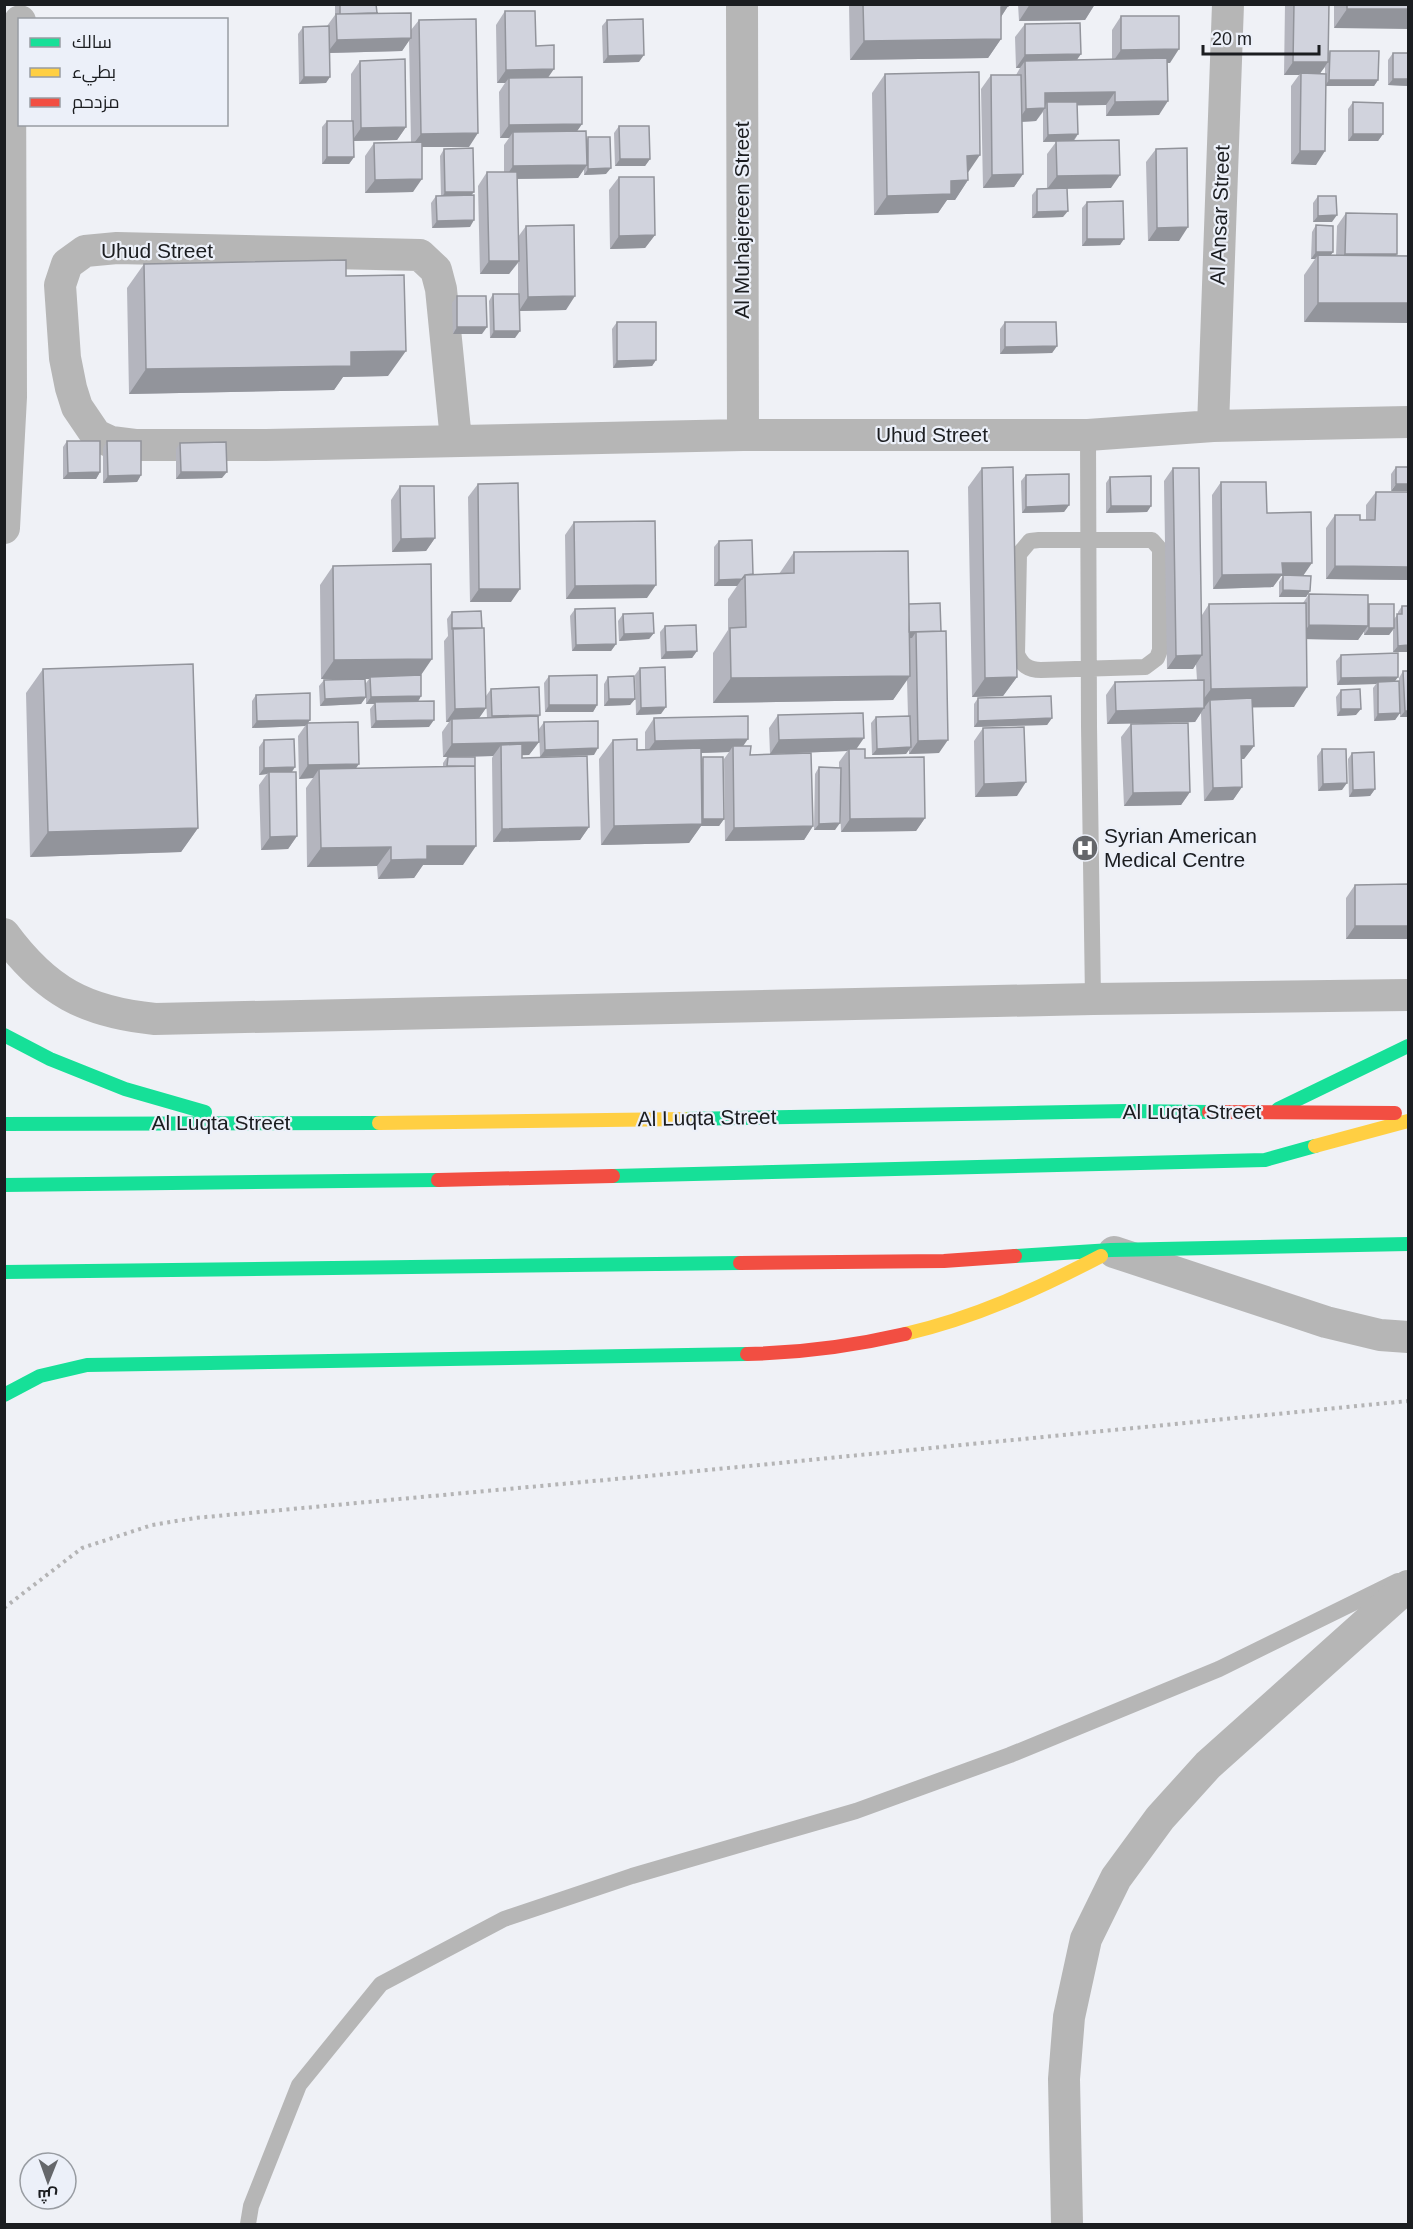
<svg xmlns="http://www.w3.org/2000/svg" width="1413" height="2229" font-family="Arial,Cairo,sans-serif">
<rect width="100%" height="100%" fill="#eff1f6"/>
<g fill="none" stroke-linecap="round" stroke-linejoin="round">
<path stroke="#b4b4b5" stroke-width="4" stroke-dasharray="3 4.5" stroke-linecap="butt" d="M4,1608L82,1548L152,1525L195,1518L637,1477L1408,1401"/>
<path stroke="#b6b6b6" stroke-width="16" d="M1088,435L1089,726L1093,999
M1039,540H1152L1160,549V650L1157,658L1145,667L1041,670C1028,670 1022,665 1017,654L1019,554L1030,541Z
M248,2224L251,2206L299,2085L381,1984L504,1919L632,1876L856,1811L1010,1755L1219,1669L1398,1581"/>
<path stroke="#b6b6b6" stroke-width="32" d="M742,4L743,435
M1213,426L1228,4
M456,440L441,289L436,270L420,255L117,248L85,251L67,264L60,285L65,358L71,388L77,407L96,435L111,442L135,445H266L743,435H1088L1213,426L1408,422
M4,528L11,397L10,56L14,32L20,21
M4,934C46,991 85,1012 155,1019L1093,999L1408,995
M1114,1252L1326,1322L1380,1335L1408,1337
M1067,2224L1064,2079L1069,2017L1086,1939L1116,1878L1160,1818L1208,1765L1408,1586"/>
<path stroke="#16e098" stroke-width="14" d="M4,1035L50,1059L125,1089L205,1112
M1278,1109L1408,1046
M685,1119L1126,1111L1209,1112
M4,1124L379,1123
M613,1176L1265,1160L1315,1146
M4,1185L438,1180
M1015,1256L1111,1250L1408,1244
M4,1272L740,1263
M4,1395L40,1376L87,1365L747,1354"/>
<path stroke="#ffcf43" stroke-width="14" d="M379,1123L685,1119
M1315,1146L1408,1121
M905,1334C974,1318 1038,1289 1101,1256"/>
<path stroke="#f24e42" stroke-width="14" d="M1209,1112L1395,1113
M438,1180L613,1176
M740,1263L944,1261L1015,1256
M747,1354C801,1353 853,1346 905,1334"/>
</g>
<path fill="#b4b5be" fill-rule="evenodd" d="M335,4H376V14L411,30L419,20L469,147H422L413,192L365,193V156L374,143L411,142L409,40L402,51L330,53L326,83L299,84L298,34L303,27L327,26L335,15Z
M849,4H1008V6L1001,17V39L988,58L850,60Z
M1018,4H1095L1085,20L1019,21Z
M1285,4H1329L1328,53L1330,51L1378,80L1374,86H1326L1316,165L1291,164V86L1299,75H1284ZM1325,67V74L1320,73Z
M1334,4H1408L1334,28Z
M505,11L536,46L548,78L582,124L577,131L587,140L588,137L606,174L584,175V169L578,178L517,179L518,237L526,226L566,310L520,311L515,338H490L489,301L493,294H518V263L509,274H480L478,186L487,172H504V145L509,138H500L499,92L505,83H497L496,25Z
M1121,16L1170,63H1167L1159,115L1106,116V105H1077L1078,134L1074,141L1111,188L1067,189L1063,217L1032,218V195L1037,189L1047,188V154L1056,142H1043V112L1036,121L1022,122L1023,174L1014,187L983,188L981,89L991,75H1016L1020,68H1016L1015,37L1025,24L1077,60L1112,59V30Z
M607,20L639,62L603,63L602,26Z
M1393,53L1408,86L1388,85V60Z
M360,61L406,127L397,140L354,141V157L349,164H322V127L327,121H351V74Z
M885,74L968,173V180L955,200H947L938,213L874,215L872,93Z
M1353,102L1383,134L1378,141H1348V109Z
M619,126L650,159L645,166H615L614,133Z
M444,149L471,195L470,227L432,228L431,203L436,196H441L440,156Z
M1156,149L1179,241H1148L1146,162Z
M619,177L655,235L645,248L610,249L609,190Z
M1318,196L1332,222H1313V203Z
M1087,202L1120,245L1082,246V208Z
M1346,213L1397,214L1304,322V275L1315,259H1311L1312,232L1316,225L1333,252L1330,256H1336L1337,226Z
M144,264L346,276L388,376L343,377L334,390L129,394L127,288Z
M457,296L482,334H453L452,303Z
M617,322L656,360L652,366L613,368L612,329Z
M1005,322L1057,346L1052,353L1000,354V329Z
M67,441L100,472L96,479H63V447Z
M107,441L141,475L137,482L103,483V448Z
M180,443L222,478L176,479V449Z
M1396,467H1408L1391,491V474Z
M982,468L1017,677L1003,696L972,697L968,487Z
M1173,468L1202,615L1209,604L1303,603L1309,594L1368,606L1369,604L1394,619L1398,614V612L1402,606H1408V652H1393V630L1389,635H1364V631L1358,640L1307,639L1294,707H1252L1254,746L1244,759H1241L1242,787L1233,800L1204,801L1201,713L1195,722L1107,724L1106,695L1115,682L1197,680L1196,664L1193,669H1167L1164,481Z
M1026,475L1069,505L1064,512L1022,513L1021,481Z
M1110,477L1151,506L1147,512L1106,513V483Z
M1221,482L1267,513L1310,591L1306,597H1279V582L1283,576H1281L1273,587L1213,589L1212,495Z
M478,484L511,602H470L468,497Z
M400,486L435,538L426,551L392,552L391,500Z
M1376,492H1408V580L1326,579V528L1335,515L1360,520H1366V505Z
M574,522L647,598L566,599L565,535Z
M719,541L753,574H779L794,552L909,604L940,603L939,753L909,754V750L906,754L872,755L871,723L876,717L908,716L907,679L893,700L713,703V653L728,630V599L737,586H714V547Z
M333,566L421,676V696L418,702L429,727L371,728L370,709L374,704H366V683L369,679H365L366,697L361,704L320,706L319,686L324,680L348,679H321L320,585Z
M575,609L616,644L611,651H572L570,616Z
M452,612L482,628L486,708L479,718H487L486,696L491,689L540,715L538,719L539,742L529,755H522V758L589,827L580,840L493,842L492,758L493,756L466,757L463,865H423L414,878L378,879L377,866L307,867L306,788L313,778L299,779L298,736L305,726L252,728V701L256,695L310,720L308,723L356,768L443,767V763L447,757H443L442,732L449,722H446L444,641L448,636L447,619Z
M623,614L654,633L649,639L619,641L618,621Z
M665,626L697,651L692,658L661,659L660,632Z
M1341,655L1395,681L1399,702V678L1403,671L1408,717H1400V713L1395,720L1374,721L1373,688L1376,684L1337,685L1336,661Z
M640,668L661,714L636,715L635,675Z
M43,669L198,828L181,852L30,857L26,693Z
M549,676L597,705L593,712H545L544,683Z
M608,677L635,699L630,705L604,706V684Z
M1341,690L1356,715L1337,716L1336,697Z
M978,698L1052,718L1047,725L974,727V704Z
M778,715L856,749L925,818L916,831L841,832L840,803L835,830H814L815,774L819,767L839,768V762L847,751L770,754L769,728Z
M654,718L743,746L813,826L804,840L725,841L724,759L729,752L702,753V759L703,757L724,819L719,826H701L689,843L601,845L599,759L613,740L637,750L645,749V732Z
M544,722L594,755L540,757L539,729Z
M1131,724L1190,792L1181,805L1124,806L1121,737Z
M983,728L1017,796L975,797L974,741Z
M264,740L295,767L292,772L297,836L288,849L261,850L259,785L267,774L259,775V747Z
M1322,749L1342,790L1318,791L1317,756Z
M1352,753L1375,789L1370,796L1349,797L1348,759Z
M1408,884V939H1346V898L1355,885Z"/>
<path fill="#92949b" d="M1030,4H1095L1085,20L1019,21Z
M1008,6L995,26L1001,7Z
M1347,9H1408V29L1334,28Z
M411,38L402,51L327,53L337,40Z
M1001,39L988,58L850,60L864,41Z
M1179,49L1170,63H1112L1121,50Z
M1081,54L1072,67L1025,61L1020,68H1016L1025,55Z
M644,55L639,62L603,63L608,56Z
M1293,62H1328L1319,75L1301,73L1299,75H1284Z
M554,69L545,82L509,78L505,83H497L506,70Z
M304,77H330L326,83L299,84Z
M1393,79H1408V86L1388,85Z
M1329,80H1378L1374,86H1325Z
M1115,92L1106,105L1047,106V102L1045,106V93Z
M1168,101L1159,115L1106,116L1115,102Z
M1045,108L1036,121L1017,122L1026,109Z
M582,124L573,137L513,132L509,138H500L509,125Z
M406,127L397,140L352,141L361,128Z
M478,133L469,147H411L421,134Z
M1078,134L1073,141L1043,142L1048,135Z
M1353,134H1383L1378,141H1348Z
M1300,151H1325L1316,165L1291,164Z
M980,155L967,174V156Z
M327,157H354L349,164H322Z
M620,159H650L645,166H615Z
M587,165L578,178L504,179L513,166Z
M611,168L606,174L584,175L588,169Z
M1023,174L1014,187L983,188L992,175Z
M1120,175L1111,188L1047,189L1057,176Z
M422,179L413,192L365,193L375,180Z
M968,180L955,200H947L938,213L874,215L887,196L951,181Z
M445,192H474L469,198L441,199Z
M1068,211L1063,217L1032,218L1037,212Z
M1337,215L1332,222H1313L1318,216Z
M474,220L470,227L432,228L437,221Z
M1188,227L1179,241H1148L1157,228Z
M655,235L645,248L610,249L619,236Z
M1087,239H1124L1120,245L1082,246Z
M1316,252H1333L1328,259L1318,255L1315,259H1311Z
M1345,254H1397L1387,267H1336Z
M489,261H519L509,274H480Z
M575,296L566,310L519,311L528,297Z
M1318,303H1408V323L1304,322Z
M457,327H487L482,334H453Z
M494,331H520L515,338H490Z
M1057,346L1052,353L1000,354L1005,347Z
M406,351L388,376L343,377L334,390L129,394L146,369L351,352Z
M656,360L652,366L613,368L617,361Z
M100,472L96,479H63L68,473Z
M181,472H227L222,478L176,479Z
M141,475L137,482L103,483L108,476Z
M1396,484H1408V491H1391Z
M1069,505L1064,512L1022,513L1026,507Z
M1111,506H1151L1147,512L1106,513Z
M435,538L426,551L392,552L401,539Z
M1282,563H1312L1303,576H1281L1273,587L1213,589L1222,575Z
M1335,566L1408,567V580L1326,579Z
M742,579L737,586H714L719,580Z
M656,585L647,598L566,599L575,586Z
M479,589H520L511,602H470Z
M1283,590L1310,591L1306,597H1279Z
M1309,625L1368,626L1358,640L1300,639Z
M1369,628H1394L1389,635H1364Z
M902,632H916L912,638L898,639Z
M654,633L649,639L619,641L624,634Z
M616,644L611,651H572L576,645Z
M1408,645V652H1393L1398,646Z
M697,651L692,658L661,659L666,652Z
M1202,655L1193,669H1167L1176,656Z
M432,659L419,678L370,677L369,679H321L334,660Z
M910,676L893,700L713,703L731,678Z
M1017,677L1003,696L972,697L985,678Z
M1398,677L1393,684L1378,682L1376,684L1337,685L1341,678Z
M1307,687L1294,707L1211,708L1210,700L1204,708H1197L1211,689Z
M421,696L417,703L366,704L371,697Z
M366,697L361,704L320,706L325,699Z
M609,699H635L630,705L604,706Z
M549,705H597L593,712H545Z
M666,707L661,714L636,715L641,708Z
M486,708L477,721L452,719L449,722H446L455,709Z
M1204,708L1195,722L1107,724L1116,711Z
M1341,709H1361L1356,715L1337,716Z
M1405,711H1408V717H1400Z
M1400,713L1395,720L1374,721L1378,714Z
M1052,718L1047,725L974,727L978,721Z
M310,720L305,726L252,728L257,721Z
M434,720L429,727L371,728L376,721Z
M864,738L855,751L849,749L847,751L770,754L779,740Z
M748,739L739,752L733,746L729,752L645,755L655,741Z
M948,740L939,753L909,754L918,741Z
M539,742L529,755L501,756V745L493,756L443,757L452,744Z
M1241,746H1254L1244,759H1232Z
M911,747L906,754L872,755L877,749Z
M598,748L594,755L540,757L545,750Z
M359,764L350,777L319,769L313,778L299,779L308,765Z
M295,767L290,774L269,772L267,774L259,775L264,768Z
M1026,782L1017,796L975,797L984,784Z
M1347,783L1342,790L1318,791L1323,784Z
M1242,787L1233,800L1204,801L1213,788Z
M1375,789L1370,796L1349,797L1353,790Z
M1190,792L1181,805L1124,806L1133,793Z
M925,818L916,831L841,832L850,819Z
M703,819H724L719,826H701L689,843L601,845L614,826L700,824Z
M840,823L835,830H814L819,824Z
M813,826L804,840L725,841L734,828Z
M589,827L580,840L493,842L502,829Z
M198,828L181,852L30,857L48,832Z
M297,836L288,849L261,850L270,837Z
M427,846H476L463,865H423L414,878L378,879L391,860Z
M391,847L377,866L307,867L321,848Z
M1355,926H1408V939H1346Z"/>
<path fill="#d1d3dd" stroke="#92949b" stroke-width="1.5" d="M340,4H376L377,13L340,14Z
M863,4H1008V6L1001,7V39L864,41Z
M1294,4H1329L1328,62H1293Z
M1347,4H1408V9H1347Z
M505,11H535L536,46L554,45V69L506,70Z
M411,13V38L337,40L336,14Z
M1121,16H1179V49L1121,50Z
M476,19L478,133L421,134L419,20Z
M643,19L644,55L608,56L607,20Z
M1080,23L1081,54L1025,55V24Z
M329,26L330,77H304L303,27Z
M1330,51H1379L1378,80H1329Z
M1393,53H1408V79H1393Z
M1167,58L1168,101L1115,102V92L1045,93V108L1026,109L1025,61Z
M405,59L406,127L361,128L360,61Z
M979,72L980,155L967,156L968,180L951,181V194L887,196L885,74Z
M1301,73L1326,74L1325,151H1300Z
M991,75H1021L1023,174L992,175Z
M582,77V124L509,125V78Z
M1047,102H1077L1078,134L1048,135Z
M1353,102L1383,103V134H1353Z
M327,121H353L354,157H327Z
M619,126H649L650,159H620Z
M586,131L587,165L513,166V132Z
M588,137H610L611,168L588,169Z
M1119,140L1120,175L1057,176L1056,141Z
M422,142V179L375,180L374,143Z
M473,148L474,192H445L444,149Z
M1187,148L1188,227L1157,228L1156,149Z
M487,172H517L519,261H489Z
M619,177H654L655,235L619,236Z
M1067,188L1068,211L1037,212V189Z
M474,195V220L437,221L436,196Z
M1318,196H1336L1337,215L1318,216Z
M1123,201L1124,239H1087V202Z
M1346,213L1397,214V254H1345Z
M574,225L575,296L528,297L526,226Z
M1316,225L1333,226V252H1316Z
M1318,255L1408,256V303H1318Z
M346,260V276L404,275L406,351L351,352V366L146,369L144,264Z
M493,294H519L520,331H494Z
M457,296H486L487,327H457Z
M617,322H656V360L617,361Z
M1005,322H1056L1057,346L1005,347Z
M67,441H100V472L68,473Z
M107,441H141V475L108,476Z
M226,442L227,472H181L180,443Z
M1013,467L1017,677L985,678L982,468Z
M1396,467H1408V484H1396Z
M1173,468H1199L1202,655L1176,656Z
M1069,474V505L1026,507V475Z
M1151,476V506H1111L1110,477Z
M1221,482H1266L1267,513L1311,512L1312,563H1282L1283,574L1222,575Z
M518,483L520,589H479L478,484Z
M400,486H434L435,538L401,539Z
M1376,492H1408V567L1335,566V515H1360V520H1375Z
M655,521L656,585L575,586L574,522Z
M752,540L753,574L745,575L742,579L719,580V541Z
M908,551L910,676L731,678L730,628L746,627L745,575L794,573V552Z
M431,564L432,659L334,660L333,566Z
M1283,575L1311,576L1310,591L1283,590Z
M1309,594L1368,595V626L1309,625Z
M940,603L941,631L909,632V604Z
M1306,603L1307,687L1211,689L1209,604Z
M1369,604H1394V628H1369Z
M1402,606H1408V645L1398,646L1397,614H1402Z
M615,608L616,644L576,645L575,609Z
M481,611L482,628L452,629V612Z
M653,613L654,633L624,634L623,614Z
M696,625L697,651L666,652L665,626Z
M453,628H484L486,708L455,709Z
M946,631L948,740L918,741L916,632Z
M1398,653V677L1341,678V655Z
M193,664L198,828L48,832L43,669Z
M665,667L666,707L641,708L640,668Z
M1403,671H1408V711H1405Z
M421,675V696L371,697L370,677Z
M597,675V705H549V676Z
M634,676L635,699H609L608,677Z
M365,679L366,697L325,699L324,680Z
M1204,680V708L1116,711L1115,682Z
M1399,681L1400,713L1378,714V682Z
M539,687L540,715L492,716L491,689Z
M1360,689L1361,709H1341V690Z
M310,693V720L257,721L256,695Z
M1051,696L1052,718L978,721V698Z
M1252,698L1254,746H1241L1242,787L1213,788L1210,700Z
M434,701V720L376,721L375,702Z
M863,713L864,738L779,740L778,715Z
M538,716L539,742L452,744V719Z
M748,716V739L655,741L654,718Z
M910,716L911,747L877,749L876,717Z
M598,721V748L545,750L544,722Z
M358,722L359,764L308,765L307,723Z
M1188,723L1190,792L1133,793L1131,724Z
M1024,727L1026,782L984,784L983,728Z
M294,739L295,767L264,768V740Z
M637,739V750L701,748L702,824L614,826L613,740Z
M522,744V758L587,756L589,827L502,829L501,745Z
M733,746H751L750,755L811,753L813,826L734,828Z
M849,749H865V758L924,757L925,818L850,819Z
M1322,749H1346L1347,783L1323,784Z
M1374,752L1375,789L1353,790L1352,753Z
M448,757H475V770V766H447Z
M703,757H723L724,819H703Z
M475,766L476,846H427V859L391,860V847L321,848L319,769Z
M819,767L841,768L840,823L819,824Z
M269,772H296L297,836L270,837Z
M1408,884V926H1355V885Z"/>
<defs>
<symbol id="hospital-disc" viewBox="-11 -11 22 22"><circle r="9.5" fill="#65676b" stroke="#ecf0f9"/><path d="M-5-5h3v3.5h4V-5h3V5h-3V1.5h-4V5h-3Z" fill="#fff"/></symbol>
</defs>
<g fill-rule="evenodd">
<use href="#hospital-disc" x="1070" y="833" width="30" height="30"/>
</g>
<g text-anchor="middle" stroke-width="4.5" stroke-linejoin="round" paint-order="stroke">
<g font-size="21" fill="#1b1d20" stroke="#ecf0f9">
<text transform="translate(1220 215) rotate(-88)" y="7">Al Ansar Street</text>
<text transform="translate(742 220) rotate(-90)" y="7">Al Muhajereen Street</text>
<text x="157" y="258">Uhud Street</text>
<text x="932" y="442">Uhud Street</text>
<text x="1192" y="1119">Al Luqta Street</text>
<text transform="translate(707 1118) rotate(-1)" y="7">Al Luqta Street</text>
<text x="221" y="1130">Al Luqta Street</text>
</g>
<g font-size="21" fill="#1b1d20" stroke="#ecf0f9" text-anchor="start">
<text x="1104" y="843">Syrian American<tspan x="1104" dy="24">Medical Centre</tspan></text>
</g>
</g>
<rect width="1413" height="2229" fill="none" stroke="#1b1d20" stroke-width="12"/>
<rect x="18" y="18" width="210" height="108" fill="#ecf0f9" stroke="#989ca2" stroke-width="1.5"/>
<rect x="30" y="38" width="30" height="9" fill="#16e098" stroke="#989ca2" stroke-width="1.5"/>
<text x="72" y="48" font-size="18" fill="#1b1d20">سالك</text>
<rect x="30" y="68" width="30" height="9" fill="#ffcf43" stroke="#989ca2" stroke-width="1.5"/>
<text x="72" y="78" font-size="18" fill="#1b1d20">بطيء</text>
<rect x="30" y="98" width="30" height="9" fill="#f24e42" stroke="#989ca2" stroke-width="1.5"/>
<text x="72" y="108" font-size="18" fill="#1b1d20">مزدحم</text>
<g transform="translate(48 2181) rotate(181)"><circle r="28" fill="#ecf0f9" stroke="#989ca2" stroke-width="1.5"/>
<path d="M0-4.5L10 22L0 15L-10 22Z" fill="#65676b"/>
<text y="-9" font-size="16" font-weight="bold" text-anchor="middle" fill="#1b1d20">ش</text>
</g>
<path d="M1203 45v9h116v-9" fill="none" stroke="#1b1d20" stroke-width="3"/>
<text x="1212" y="45" font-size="18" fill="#1b1d20" stroke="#ecf0f9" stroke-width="4.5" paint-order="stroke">20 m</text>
</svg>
